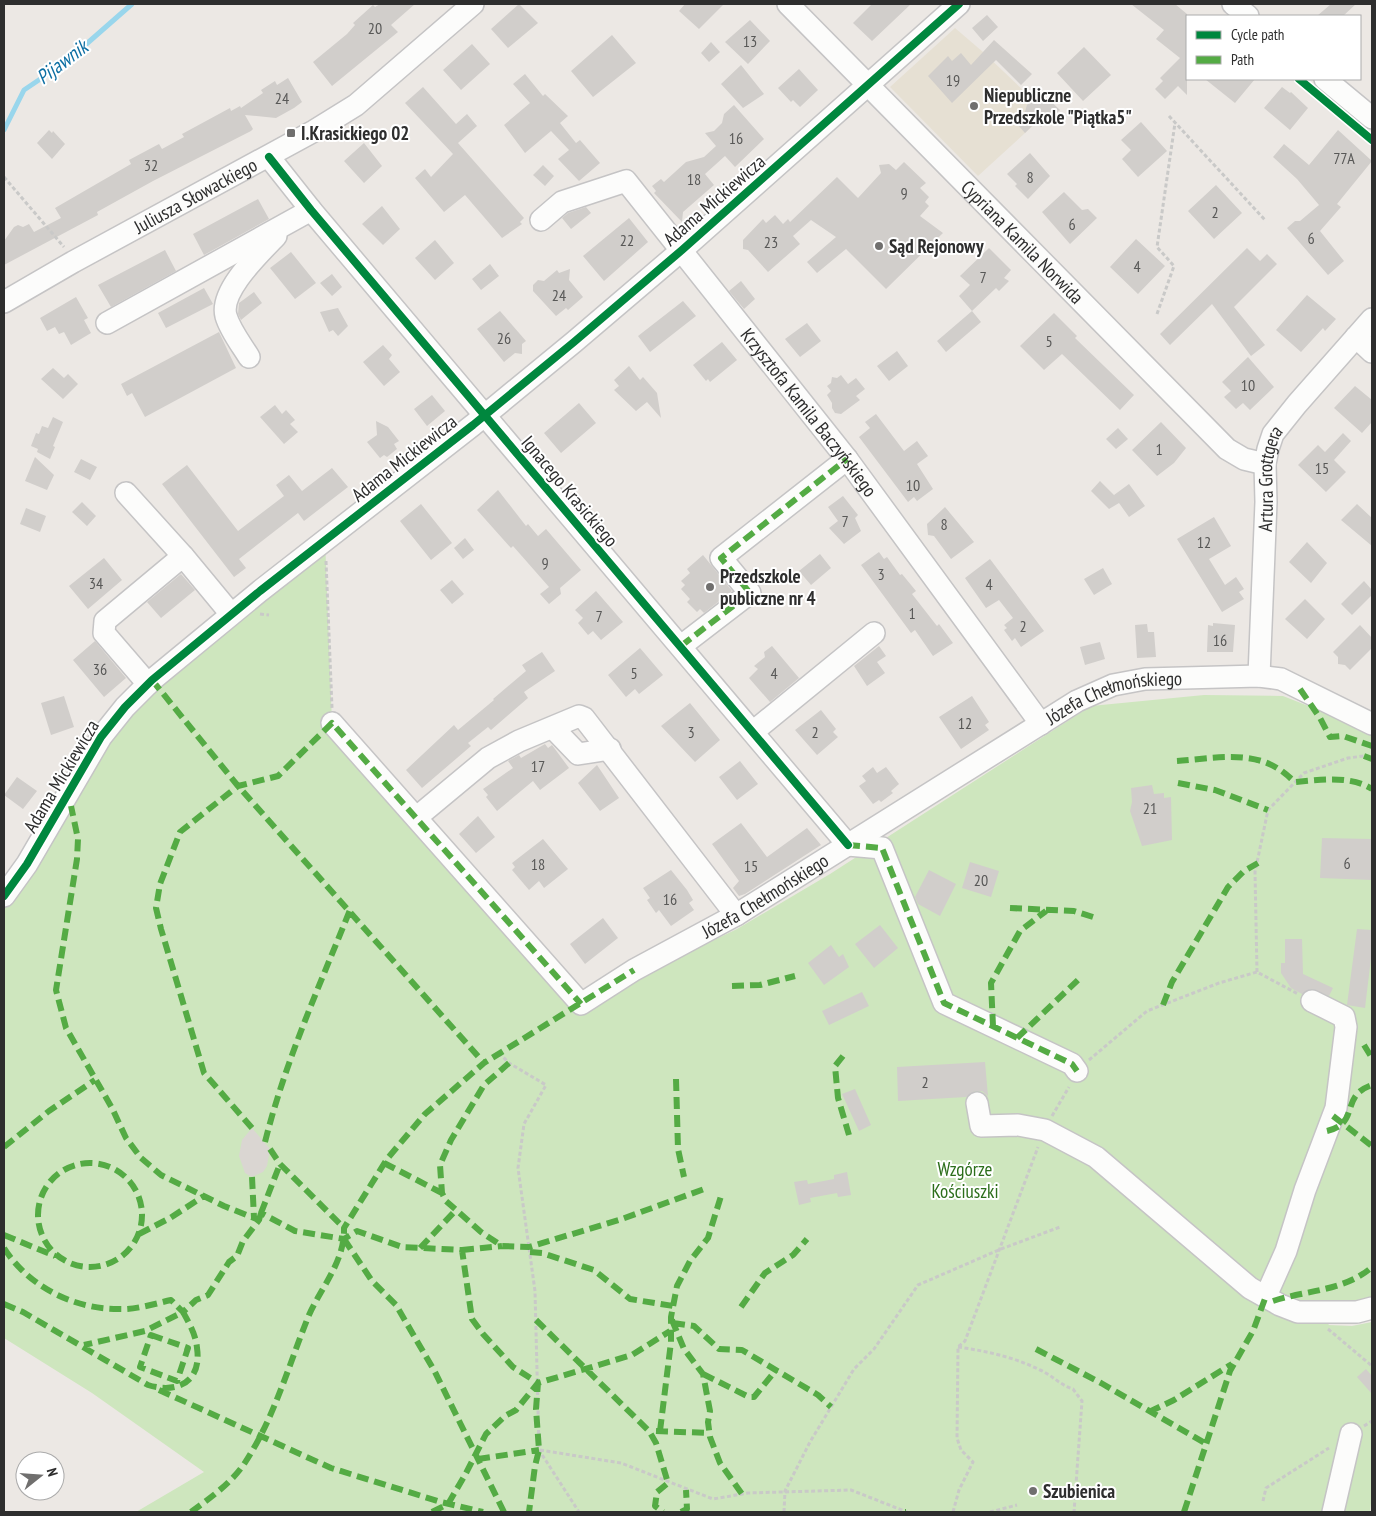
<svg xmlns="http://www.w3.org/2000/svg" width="1376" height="1516" font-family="'PT Sans Narrow',sans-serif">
<rect width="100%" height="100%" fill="#ece8e4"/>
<path fill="#e6e0d3" d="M955,28L983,52L1047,113L978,176L890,87Z"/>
<path fill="#cee6be" d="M325,539L332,723L581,1004L737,929L830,874L1091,706L1204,695L1283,696L1372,731V1297L1340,1315L1328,1325L1352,1326L1372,1322V1494L1370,1512H136L204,1472L92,1393L4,1338V896L101,737Z"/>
<path fill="#dad6d2" d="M252,1128L270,1149L267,1166L263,1172L252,1177L245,1173L239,1156L242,1140Z"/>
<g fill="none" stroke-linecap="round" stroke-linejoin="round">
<path stroke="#99d6ec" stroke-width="5" d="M4,130L24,90L67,61L132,4"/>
</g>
<path fill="#d1cecb" d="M380,4H415L391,25L398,32L332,86L313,62L347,34L355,25L353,23L373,5L375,7Z
M519,4L538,23L508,48L491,29Z
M685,4H724L699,29L679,11Z
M872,4H911L872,41L853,23Z
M1131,4H1175L1187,14V95L1178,86L1165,99L1155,89L1163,81L1160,78L1180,58L1156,39L1164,30Z
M1331,4H1356L1343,16H1317Z
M987,15L998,27L983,41L972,28Z
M750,20L770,41L748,64L725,42Z
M612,35L636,63L593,97L571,71Z
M994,40L1032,74L1021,85L996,60L952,103L928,76L948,56L952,61L961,53L971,65Z
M711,42L720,52L709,62L701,53Z
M472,44L490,64L461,90L443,70Z
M1084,47L1111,75L1083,101L1057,73Z
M741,65L764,94L743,108L721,84Z
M799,69L818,90L800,107L793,100L791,102L778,88Z
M525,74L543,96L545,94L568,116L560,123L576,143L580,140L600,163L579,181L558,159L569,150L551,131L525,153L504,125L530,103L513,84Z
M288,78L302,102L294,108L276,118L245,115L253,129L251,131L153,181L97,212L98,215L4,265V241L14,227L18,225L23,227L29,224L34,232L61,218L55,208L131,164L129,160L159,144L162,149L184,137L182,134L230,108L231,111L240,106L241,108L263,93L261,90L275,81L277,85Z
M1205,79H1255L1235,103Z
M423,87L456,124L467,114L477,126L458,143L524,218L520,222L522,224L502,238L465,195L444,212L415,178L425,169L431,177L453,154L405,103Z
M1282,87L1290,93L1291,92L1308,108L1290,130L1264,108Z
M1041,92L1060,110L1041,127L1037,121L1025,133L1017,124L1024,115L1027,105Z
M734,105L764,139L735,167L725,156L705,174L714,185L683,212L682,222L654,193L656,191L652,186L661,179L664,182L686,162L704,157L716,146L705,133L714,131L722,123L724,114Z
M1141,122L1167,151L1138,177L1122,159L1131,150L1121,140Z
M49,130L52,133L53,131L65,144L52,159L37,143Z
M1338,130L1372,161L1337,204L1341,207L1320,231L1344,261L1328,275L1287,228L1295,221H1300L1319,205L1297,179L1273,157L1284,144L1309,165Z
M364,143L382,166L364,183L344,161Z
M1030,153L1050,176L1028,199L1015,186L1017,184L1007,174Z
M904,162L926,183L920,188L929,197L925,202L929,206L920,216L943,233L886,289L846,249L817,273L807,262L836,237L811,220L793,236L800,244L768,272L748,250L743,249V240L763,219L766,223L775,215L783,224L788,219L790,222L837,177L858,198L881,173L879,165L889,164L896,170Z
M543,165L554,176L545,186L533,175Z
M1216,185L1242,213L1214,239L1188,211Z
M1064,192L1082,210L1088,209L1097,218L1070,244L1042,212Z
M258,199L269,219L204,255L193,234Z
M382,206L400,229L383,245L362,224Z
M586,207L591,213L571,229L562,218L568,213Z
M629,218L648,242L604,281L583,256Z
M1136,239L1165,266L1138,294L1110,267Z
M435,240L454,263L435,280L415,258Z
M989,248L1011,270L1004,278L1009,281L999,291L996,288L972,311L959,296L970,285L960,276Z
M1247,248L1260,261L1267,254L1277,264L1234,307L1265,345L1251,356L1212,304L1170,345L1160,334Z
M165,250L176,271L111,307L98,285Z
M291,252L316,283L295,299L270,268Z
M490,264L499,276L481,290L472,279Z
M570,269L569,280L583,297L568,310L566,308L556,316L533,291V285L538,280L544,281L557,270L559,273Z
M332,274L342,287L332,296L320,283Z
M741,281L755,299L744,309L729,291Z
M204,288L213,304L166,328L158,313Z
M254,292L262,303L241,320L238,314L239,303Z
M1307,295L1336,319L1325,331L1323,328L1301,352L1276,330Z
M76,297L88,318L84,320L91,333L71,345L64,332L59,334L55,327L47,331L40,318Z
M683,301L696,316L650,352L638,336Z
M338,308L348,326L338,336L333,330L329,332L320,312Z
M500,311L526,341L522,344V354L515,353L504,362L477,329Z
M972,311L981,322L946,352L937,341Z
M1054,313L1077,336L1075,338L1134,395L1120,410L1062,354L1044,370L1020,346Z
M807,323L821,341L800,357L785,339Z
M219,332L236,368L145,417L132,393L127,396L121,384Z
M722,342L737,360L710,382L708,379L706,381L693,365Z
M383,345L392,355L389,359L400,372L384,386L363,362Z
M897,351L908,366L889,381L877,366Z
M1248,357L1274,387L1250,410L1243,403L1236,409L1224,397L1231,391L1222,382Z
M629,366L640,380L643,377L657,393L661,418L647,402L636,411L614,390L619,386L614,380Z
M53,368L64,378L68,374L78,384L63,399L41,379Z
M841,375L848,384L856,378L865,389L856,396L860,400L841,414L835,413L832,408V403L827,395L831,391L827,386L831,383L832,377L837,378Z
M1355,386L1372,400V422L1362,433L1334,408Z
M432,395L445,411L427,426L414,409Z
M579,403L596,423L561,453L544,433Z
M275,405L282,414L286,410L295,420L290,424L298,432L284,444L260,417Z
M876,414L904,451L917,441L928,456L917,464L933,489L917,501L914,497L908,502L859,437L870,428L865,422Z
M53,417L63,422L53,446L55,447L50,459L37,452L38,449L31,446L36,433L39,434L42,426L48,428Z
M376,421L388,427L399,441L394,444L397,449L387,457L384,455L380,458L367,442L377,435Z
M1161,422L1186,448L1174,463L1157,476L1132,450Z
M1118,428L1128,439L1116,449L1106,439Z
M1343,433L1351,441L1334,460L1346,472L1326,492L1298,465L1318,445L1325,452Z
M35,457L54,475L47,490L25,481Z
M81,459L97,467L90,480L74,472Z
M187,465L238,531L284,496L276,485L289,475L302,491L332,468L348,487L304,521L298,513L239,559L246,568L234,577L162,484Z
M1100,481L1115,496L1114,495L1129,484L1145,506L1129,517L1119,503L1109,509L1091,491Z
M498,490L526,526L528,524L538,536L546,529L581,570L560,588L561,594L549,604L540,594L549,587L513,546L511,548L477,510Z
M843,496L858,515L855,518L861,531L844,544L829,528L838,521L828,507Z
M82,502L96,516L87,526L72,512Z
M421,504L452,543L431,560L400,521Z
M1357,504L1372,518V546L1341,520Z
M945,507L974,542L951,559L934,536L928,535L927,524Z
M26,508L46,516L40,532L20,524Z
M1214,517L1231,546L1209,559L1225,585L1236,577L1244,589L1239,592L1244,599L1222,612L1177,539Z
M465,538L474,550L463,559L454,548Z
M1307,542L1327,563L1311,583L1289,562Z
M879,552L884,559L887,557L900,575L902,574L916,591L912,594L937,626L939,624L953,643L933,656L915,630L911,633L861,565Z
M820,554L831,568L811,585L799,571Z
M703,555L732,591L704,613L700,609L697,612L687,602L690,599L681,589L685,585L681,581L690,573L687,569Z
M104,558L122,580L88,609L69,586Z
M990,559L1044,631L1021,647L1015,638L1012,641L1004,630L1007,628L1004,625L1013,618L999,600L986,608L965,578Z
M1103,568L1112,584L1094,595L1084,579Z
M181,574L195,590L161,618L147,602Z
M452,580L464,594L452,604L440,590Z
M1364,581L1372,590V595L1352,615L1341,604Z
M596,591L623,622L601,640L593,631L588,635L578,623L583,618L575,610Z
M1305,599L1325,619L1307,639L1285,619Z
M1213,623L1235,625L1233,652H1207L1208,625L1213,626Z
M1147,624L1148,632H1154L1156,657L1137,658L1135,625Z
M1360,625L1372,638V648L1350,670L1345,665L1338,664V657L1333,652Z
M95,641L126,678L104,697L73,660Z
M1100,642L1105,659L1085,665L1080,647Z
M772,646L799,678L770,702L749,678L758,669L754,666L765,657L764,652Z
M879,646L886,656L877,662L885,673L867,686L854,666Z
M640,648L663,675L639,694L635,689L626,697L608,675Z
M542,652L555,671L524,692L528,698L491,730L488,727L468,743L471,746L422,788L406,770L454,725L458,730L494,700L493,699L526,671L522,665Z
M64,696L74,727L51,735L41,703Z
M972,696L989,722L985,725L989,730L961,749L939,717Z
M690,703L720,740L695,762L661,726Z
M821,710L836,729L833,732L838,737L817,755L795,730Z
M545,744L548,748L552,745L569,768L540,790L533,781L497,811L486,797L488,795L483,789L513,768L508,761L519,755L521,758Z
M740,761L758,784L737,800L719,777Z
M597,765L619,798L600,811L578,783Z
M873,767L877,773L886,767L899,784L891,791L893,793L881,802L879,800L873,804L859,786L866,781L862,776Z
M17,777L37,791L23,809L4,795Z
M1152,785L1154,794L1164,793V798L1171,797L1172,840L1142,846L1130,811L1132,802L1131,788Z
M478,816L495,837L476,853L459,834Z
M741,823L767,857L807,828L821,845L745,894L739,896L733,888L739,881L712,844Z
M1322,838L1372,839V880L1320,878Z
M543,839L568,869L544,888L539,881L529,890L512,870L515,867L512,863Z
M970,862L999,871L991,897L962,888Z
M671,870L687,890L693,900L689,903L694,910L671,926L659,910L656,913L647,900L650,898L643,888Z
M929,870L956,884L940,916L918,904L915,897Z
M603,918L618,938L585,964L570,944Z
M880,925L898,948L874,968L855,944Z
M1357,929L1372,930V950L1365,1008L1347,1005Z
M1285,939H1302L1303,974L1333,988L1329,996L1312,989L1302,994L1291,988L1281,973V963H1285Z
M831,945L839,957L843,954L849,967L824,985L808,963Z
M862,992L869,1006L829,1025L822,1011Z
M985,1062L988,1096L982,1091H975L966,1097L898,1101L897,1067Z
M855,1089L871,1125L859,1131L842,1094Z
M847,1172L851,1195L838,1197L837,1193L810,1198L811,1202L799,1205L794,1182L807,1180L808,1184L834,1179V1175Z
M1366,1369L1372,1376V1394L1357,1377Z"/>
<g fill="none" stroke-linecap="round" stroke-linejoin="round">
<defs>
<g id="minor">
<path id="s1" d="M788,4L1227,449L1244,459L1265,464"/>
<path d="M1233,4L1248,16"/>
<path d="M1325,79L1372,118"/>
<path d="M269,157L311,210L848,845"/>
<path id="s2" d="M541,220L562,202L626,181L847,459L1041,724"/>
<path id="s3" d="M4,302L73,262L314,131L356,105L473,4"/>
<path d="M107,323L311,210"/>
<path d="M1356,337L1372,352"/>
<path d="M249,357C241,344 230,330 226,316C219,291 260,253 276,236"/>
<path d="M126,493L183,556"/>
<path d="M681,646L750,593L721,558L847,459"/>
<path id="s4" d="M1259,676L1266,502L1265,464L1268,449L1273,434L1297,404L1372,319"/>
<path d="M148,684L104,633L105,621L183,556L231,614"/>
<path id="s5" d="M332,723L581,1004L634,970L736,915L1077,701L1113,685L1145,679L1259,676L1281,679L1372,724"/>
<path d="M553,728L578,754L610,749"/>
<path d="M754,731L874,633"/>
<path d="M417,817L488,758L519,741L579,716L584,718L736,915"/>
<path d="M848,845L882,848L944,1003L1072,1064L1077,1071"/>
<path d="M4,896L27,864L101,737L125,707L152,680L260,591L473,425L574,342L682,250L959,4"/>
<path d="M977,1103L981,1126L1018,1125L1045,1130L1096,1157L1250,1288L1280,1305L1298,1312H1357L1372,1308"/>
<path d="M1266,1296L1286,1251L1305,1190L1336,1108L1346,1027L1344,1017L1312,1001"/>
<path d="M1333,1512L1351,1434"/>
</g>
</defs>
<use href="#minor" stroke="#c5c4c5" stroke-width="24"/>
<path stroke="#c9c9c8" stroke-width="3" stroke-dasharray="4 2.5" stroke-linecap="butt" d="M1169,116L1265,220
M4,177L64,247
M1157,314L1174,266L1157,247L1175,123
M326,561L332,708
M260,614L269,615
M1257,972L1255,872L1268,810L1304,773L1348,758L1364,756
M499,1053L509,1063L546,1085L524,1124L518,1168L535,1291L539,1450L579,1512
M1089,1060L1147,1011L1219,983L1257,972L1298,994
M1052,1116L1069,1087
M1328,1329L1372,1366
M958,1347C986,1351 1014,1357 1040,1370C1052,1375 1060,1385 1073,1389L1082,1401L1074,1512
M1364,1426L1372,1421
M540,1450L621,1463L713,1499L748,1493L851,1490L907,1512
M1263,1501L1266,1488L1329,1448
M784,1512L785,1491L810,1442L854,1369L874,1349L918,1285L1001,1249L1060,1227
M953,1512L959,1490L973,1462L961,1450L957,1438L958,1347L965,1341L1038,1147
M990,1512L1017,1505"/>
<use href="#minor" stroke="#fcfcfb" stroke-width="21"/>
<path stroke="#54ab44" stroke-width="6" stroke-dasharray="12 6" stroke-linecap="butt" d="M681,646L750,593L721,558L847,459
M152,680L238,786L484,1063
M1300,689L1320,718L1330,737L1343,736L1372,746
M1364,756L1372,759
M1177,761C1208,759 1248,750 1277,768C1283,771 1289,777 1295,782C1320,780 1350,775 1372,789
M1178,783L1215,790L1268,810
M848,845L882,848L944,1003L1072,1064L1077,1071
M1010,908L1074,911L1093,917
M732,986L760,985L795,976
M1163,1005L1172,982L1228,887L1244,871L1258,863
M993,1026L991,983L1020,931L1046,911
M1017,1038L1078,980
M1364,1045L1372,1058
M843,1056L835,1066L838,1098L849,1135
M509,1063L484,1085L451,1140L440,1165L442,1193L446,1201L481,1232L502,1246L529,1247L619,1220L707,1188
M676,1079L678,1149L684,1177
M1333,1116L1372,1146
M252,1128L204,1073L161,929L156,908L160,884L180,832L238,786L278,776L332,723L581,1004
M1327,1131C1361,1123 1339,1096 1372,1085
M265,1142C285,1062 319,987 350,910
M4,1147L49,1111L95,1080
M270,1149L280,1164L344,1228
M38 1215a52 52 0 1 1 104 0a52 52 0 1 1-104 0Z
M384,1163L442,1193
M252,1177L254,1218
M261,1213L280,1164
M259,1220L261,1213L295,1231L344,1239L357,1231L402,1247L462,1250L472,1319L483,1334L513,1367L538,1383L536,1409L539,1450L535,1466L529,1512
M139,1234L170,1218L204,1196
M4,1235L55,1256
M344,1239L372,1281L396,1305L435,1372L504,1512
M4,1248C28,1286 73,1309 118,1309C135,1310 154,1304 171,1300L183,1312L196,1300L208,1295L229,1262L237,1256L243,1241L259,1220L224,1206L161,1175L141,1158L126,1138L112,1108L66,1028L56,990L77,859L78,839L71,806
M420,1248L457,1209
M462,1250L502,1246
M530,1252L542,1253L594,1270L630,1299L673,1306
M1273,1301C1307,1290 1345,1291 1372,1267
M4,1304L23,1312L148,1385C177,1394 202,1382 197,1348C196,1335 189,1323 183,1312L145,1331L84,1345
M741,1307L765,1273L793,1255L807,1239
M536,1320L649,1431L656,1443L668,1483L657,1492L655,1506L663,1512
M672,1320L684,1349L703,1374L710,1411L708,1422L710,1437L720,1463L742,1494
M673,1323L694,1326L719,1349L742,1350L818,1395L831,1407
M151,1335L188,1348L177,1381L140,1367Z
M1036,1349L1101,1383L1205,1443
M703,1374L749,1397H754L776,1370
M159,1390L331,1468L441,1502L483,1512
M1149,1412L1174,1400L1232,1364
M656,1431L709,1433
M660,1431L671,1342V1317L677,1286L690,1261L708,1238L721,1196
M478,1459L539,1450
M191,1512C210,1498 233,1482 246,1461C275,1416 289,1364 309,1315C322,1286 345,1261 344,1228L387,1159L425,1114L484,1063L634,970
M432,1512L448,1504L465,1475L486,1434L505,1416L516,1410L538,1383L632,1355L670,1331
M681,1512L687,1509L686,1490
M905,1512H906
M1184,1512L1230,1371L1253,1331L1266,1296"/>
<defs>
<path id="cycleway" d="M1299,79L1372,140
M269,157L311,210L848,845
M4,896L27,864L101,737L125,707L152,680L260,591L473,425L574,342L682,250L959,4"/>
</defs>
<use href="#cycleway" stroke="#fff" stroke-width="11"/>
<use href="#cycleway" stroke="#00873e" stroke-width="8"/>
</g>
<g fill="#706f6e" stroke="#fff" stroke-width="2">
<circle cx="974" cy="106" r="5"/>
<rect x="286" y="128" width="10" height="10" rx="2.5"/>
<circle cx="879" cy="246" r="5"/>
<circle cx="710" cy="587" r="5"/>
<circle cx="1033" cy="1491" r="5"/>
</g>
<g text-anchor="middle" stroke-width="4" stroke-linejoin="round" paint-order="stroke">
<g font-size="16" fill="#585857">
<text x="375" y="34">20</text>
<text x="750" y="47">13</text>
<text x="953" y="86">19</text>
<text x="282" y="104">24</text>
<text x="736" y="144">16</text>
<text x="1344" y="164">77A</text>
<text x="151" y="171">32</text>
<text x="1030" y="183">8</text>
<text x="694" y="185">18</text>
<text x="904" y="199">9</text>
<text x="1215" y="218">2</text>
<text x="1072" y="230">6</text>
<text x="1311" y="244">6</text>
<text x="627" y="246">22</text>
<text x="771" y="248">23</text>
<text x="1137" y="272">4</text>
<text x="983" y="283">7</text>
<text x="559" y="301">24</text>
<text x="504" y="344">26</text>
<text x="1049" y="347">5</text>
<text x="1248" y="391">10</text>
<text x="1159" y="455">1</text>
<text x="1322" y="474">15</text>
<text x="913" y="491">10</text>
<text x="845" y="527">7</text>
<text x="944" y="530">8</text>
<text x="1204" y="548">12</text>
<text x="545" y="569">9</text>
<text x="881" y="580">3</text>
<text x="96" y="589">34</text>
<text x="989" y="590">4</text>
<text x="912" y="619">1</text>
<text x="599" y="622">7</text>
<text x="1023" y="632">2</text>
<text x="1220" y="646">16</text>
<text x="100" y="675">36</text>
<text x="634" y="679">5</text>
<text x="774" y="679">4</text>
<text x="965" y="729">12</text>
<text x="691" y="738">3</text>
<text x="815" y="738">2</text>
<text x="538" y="772">17</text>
<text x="1150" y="814">21</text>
<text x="1347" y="869">6</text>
<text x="538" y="870">18</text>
<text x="751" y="872">15</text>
<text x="981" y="886">20</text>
<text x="670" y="905">16</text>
<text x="925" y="1088">2</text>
</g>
<g font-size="19" font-weight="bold" fill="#2e2e2e" stroke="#fff" text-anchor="start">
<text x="984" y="102">Niepubliczne<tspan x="984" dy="22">Przedszkole "Piątka5"</tspan></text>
<text x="301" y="140">I.Krasickiego 02</text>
<text x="889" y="253">Sąd Rejonowy</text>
<text x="720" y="583">Przedszkole<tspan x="720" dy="22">publiczne nr 4</tspan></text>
<text x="1043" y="1498">Szubienica</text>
</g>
<g font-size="19" fill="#2e2e2e" stroke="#fff">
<text dy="7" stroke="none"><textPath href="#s3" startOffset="219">Juliusza Słowackiego</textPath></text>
<text transform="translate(714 200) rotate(-41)" y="7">Adama Mickiewicza</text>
<text dy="7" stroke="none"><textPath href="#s1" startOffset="334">Cypriana Kamila Norwida</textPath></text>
<text dy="7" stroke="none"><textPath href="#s2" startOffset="390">Krzysztofa Kamila Baczyńskiego</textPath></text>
<text transform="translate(404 458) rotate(-38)" y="7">Adama Mickiewicza</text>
<text dy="7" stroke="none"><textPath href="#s4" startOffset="198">Artura Grottgera</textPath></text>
<text transform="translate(570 491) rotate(50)" y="7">Ignacego Krasickiego</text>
<text dy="7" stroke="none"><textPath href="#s5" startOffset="994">Józefa Chełmońskiego</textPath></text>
<text transform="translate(61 776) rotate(-59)" y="7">Adama Mickiewicza</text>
<text dy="7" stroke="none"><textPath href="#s5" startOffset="589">Józefa Chełmońskiego</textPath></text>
</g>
<g font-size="19" fill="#2c6e1b" stroke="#fff">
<text x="965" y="1176">Wzgórze<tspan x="965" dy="22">Kościuszki</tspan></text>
</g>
<g font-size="20" font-style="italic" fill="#0d6fa3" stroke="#fff">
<text transform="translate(62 62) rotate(-37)" y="7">Pijawnik</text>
</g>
</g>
<rect width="1376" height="1516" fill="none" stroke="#2e2e2e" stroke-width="10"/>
<rect x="1186" y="15" width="175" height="65" fill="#ffffff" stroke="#ababab"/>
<rect x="1196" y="31" width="25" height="8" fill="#00873e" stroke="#ababab"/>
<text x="1231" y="40" font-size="15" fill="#2e2e2e">Cycle path</text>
<rect x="1196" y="56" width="25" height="8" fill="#54ab44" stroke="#ababab"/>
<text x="1231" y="65" font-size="15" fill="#2e2e2e">Path</text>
<g transform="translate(40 1476) rotate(73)"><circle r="24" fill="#ffffff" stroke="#ababab"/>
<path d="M0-4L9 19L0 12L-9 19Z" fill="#706f6e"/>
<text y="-8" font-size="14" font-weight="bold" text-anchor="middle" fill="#2e2e2e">N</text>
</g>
</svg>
